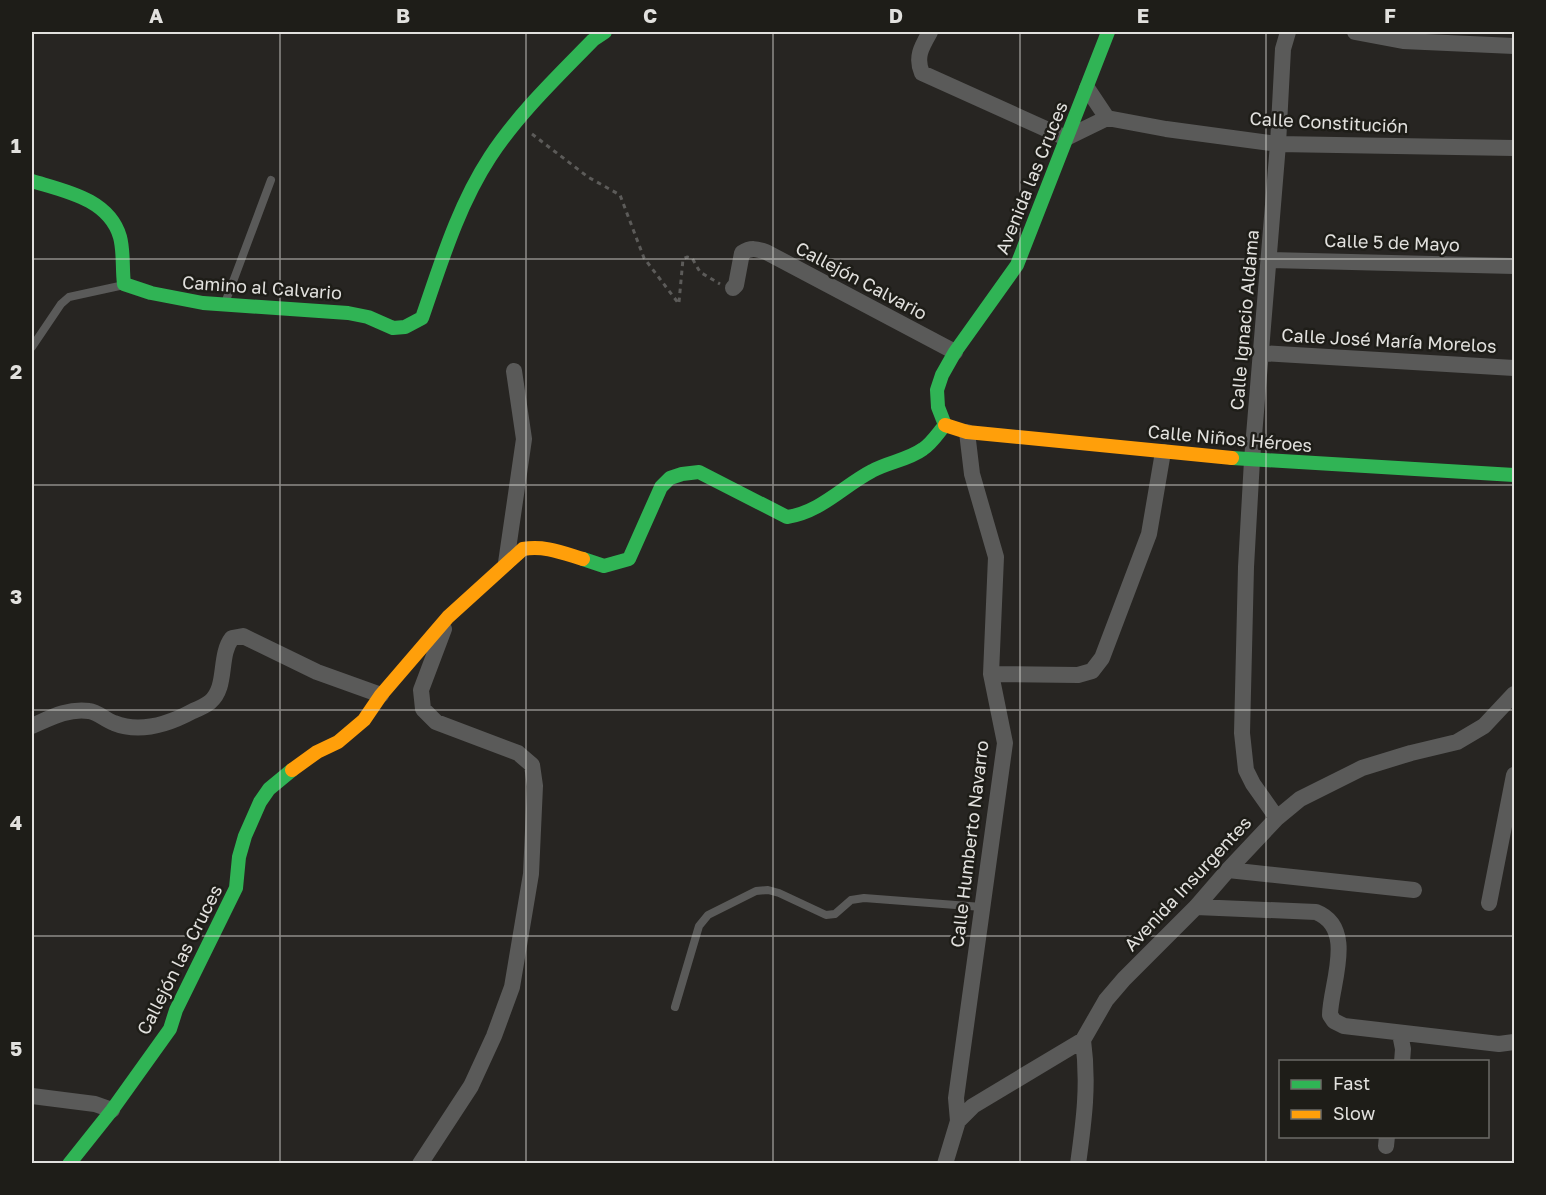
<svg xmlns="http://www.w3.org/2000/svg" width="1546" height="1195" font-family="'Golos Text',sans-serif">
<rect width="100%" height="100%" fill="#272522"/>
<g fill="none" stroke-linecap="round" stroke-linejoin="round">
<path stroke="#5c5b59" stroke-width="3" stroke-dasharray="4.5 4.5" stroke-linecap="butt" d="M532,134L588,177L620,195L644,258L679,304
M679,302L683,259L687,257L692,258L700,272L720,284"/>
<path stroke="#5a5a59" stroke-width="8" d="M225,303L271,180
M32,347L61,304L69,297L124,285
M675,1007L699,926L708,915L756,891L768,890L779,893L826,915L835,914L851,900L864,898L982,907"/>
<path stroke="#5a5a59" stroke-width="16" d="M930,32C922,46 915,57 922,73L1066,138L1107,118L1166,129L1278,144L1514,148
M1355,32L1403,41L1514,46
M1087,88L1107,118
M1269,260L1514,266
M733,288L736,285L742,253C751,247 757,249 766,252L955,352
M1261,353L1514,368
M506,563L524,439L514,371
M991,674L1078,675L1092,671L1102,658L1149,534L1163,452
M32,726C50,718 68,708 89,711C98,712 105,720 114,723C141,734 169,724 193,711C198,709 205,706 210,702C228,687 218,656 232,638L243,636L317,672L381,695
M1277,818L1253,784L1246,770L1242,733L1246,567L1252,460L1278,144L1283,49L1288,32
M1228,870L1414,890
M1489,903L1514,775
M1196,907L1316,912C1357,928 1330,986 1330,1015L1334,1021L1344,1026L1499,1044L1514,1042
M1400,1034L1403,1049L1402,1062
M32,1096L95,1104L112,1110
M958,1121L956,1098L1005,743L991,674L996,557L972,474L967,432
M1386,1146L1387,1136
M420,1164L471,1086L494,1036L512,987L531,874L535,786L532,765L518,753L436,722L423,709L421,690L444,629
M945,1164L958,1121L973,1106L1083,1040L1106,1000L1124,979L1196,907L1228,870L1277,818L1300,799L1362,768L1411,753L1457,742L1484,726L1514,694
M1078,1164C1084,1121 1089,1083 1083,1040"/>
<path stroke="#30b455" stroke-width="14" d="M32,181C65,191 109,199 120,237C124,252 122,269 124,284L151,293L203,303L348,313L368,317L393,328L405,327L422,318C441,263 458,206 490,157C518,114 557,77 593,40L605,32
M945,425L938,407L937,390L942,375L955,352L1017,265L1108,32
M1232,458L1514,475
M583,559L604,566L629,559L661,487L670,478L682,474L699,472L787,517C821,512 843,486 872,471C888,462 908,460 923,449C932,443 938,433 945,425
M69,1164L112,1110L170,1029L176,1010L236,888L239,857L245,836L260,802L269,789L292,770"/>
<path stroke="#ff9f0a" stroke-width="14" d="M945,425L967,432L1232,458
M292,770L317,752L338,742L364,720L381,695L448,617L523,549C544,545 563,553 583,559"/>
</g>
<path fill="none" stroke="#e2e1de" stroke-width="1.5" stroke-opacity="0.55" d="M280,32V1164M526,32V1164M773,32V1164M1020,32V1164M1266,32V1164M32,259H1514M32,485H1514M32,710H1514M32,936H1514"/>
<g text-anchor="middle" stroke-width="5" stroke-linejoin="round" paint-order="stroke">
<g font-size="18" fill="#e2e1de" stroke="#1e1d18">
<text transform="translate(1329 123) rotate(3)" y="6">Calle Constitución</text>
<text transform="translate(1032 178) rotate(-68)" y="6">Avenida las Cruces</text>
<text transform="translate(1392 243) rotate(2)" y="6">Calle 5 de Mayo</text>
<text transform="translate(861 281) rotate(28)" y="6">Callejón Calvario</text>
<text transform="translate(262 288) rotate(4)" y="6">Camino al Calvario</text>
<text transform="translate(1245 320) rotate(-85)" y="6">Calle Ignacio Aldama</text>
<text transform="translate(1389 341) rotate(3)" y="6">Calle José María Morelos</text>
<text transform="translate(1230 439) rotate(5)" y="6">Calle Niños Héroes</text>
<text transform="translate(970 844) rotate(-83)" y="6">Calle Humberto Navarro</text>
<text transform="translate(1188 884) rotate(-47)" y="6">Avenida Insurgentes</text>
<text transform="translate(180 960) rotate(-63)" y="6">Callejón las Cruces</text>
</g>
</g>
<rect width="1546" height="1195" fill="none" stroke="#1e1d18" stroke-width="66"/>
<rect x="1279" y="1060" width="210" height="78" fill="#1e1d18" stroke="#6c6b67" stroke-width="1.5"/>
<rect x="1291" y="1080" width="30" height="9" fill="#30b455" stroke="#6c6b67" stroke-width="1.5"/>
<text x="1333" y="1090" font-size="18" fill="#e2e1de">Fast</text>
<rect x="1291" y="1110" width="30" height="9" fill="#ff9f0a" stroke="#6c6b67" stroke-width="1.5"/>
<text x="1333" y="1120" font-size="18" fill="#e2e1de">Slow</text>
<rect x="33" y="33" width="1480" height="1129" fill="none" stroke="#e2e1de" stroke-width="2"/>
<g font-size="20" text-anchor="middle" font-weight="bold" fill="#e2e1de">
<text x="156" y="23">A</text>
<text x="403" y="23">B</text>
<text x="650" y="23">C</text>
<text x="896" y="23">D</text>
<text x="1143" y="23">E</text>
<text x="1390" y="23">F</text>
<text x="16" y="153">1</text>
<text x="16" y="379">2</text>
<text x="16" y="604">3</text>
<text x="16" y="830">4</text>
<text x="16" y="1056">5</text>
</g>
</svg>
